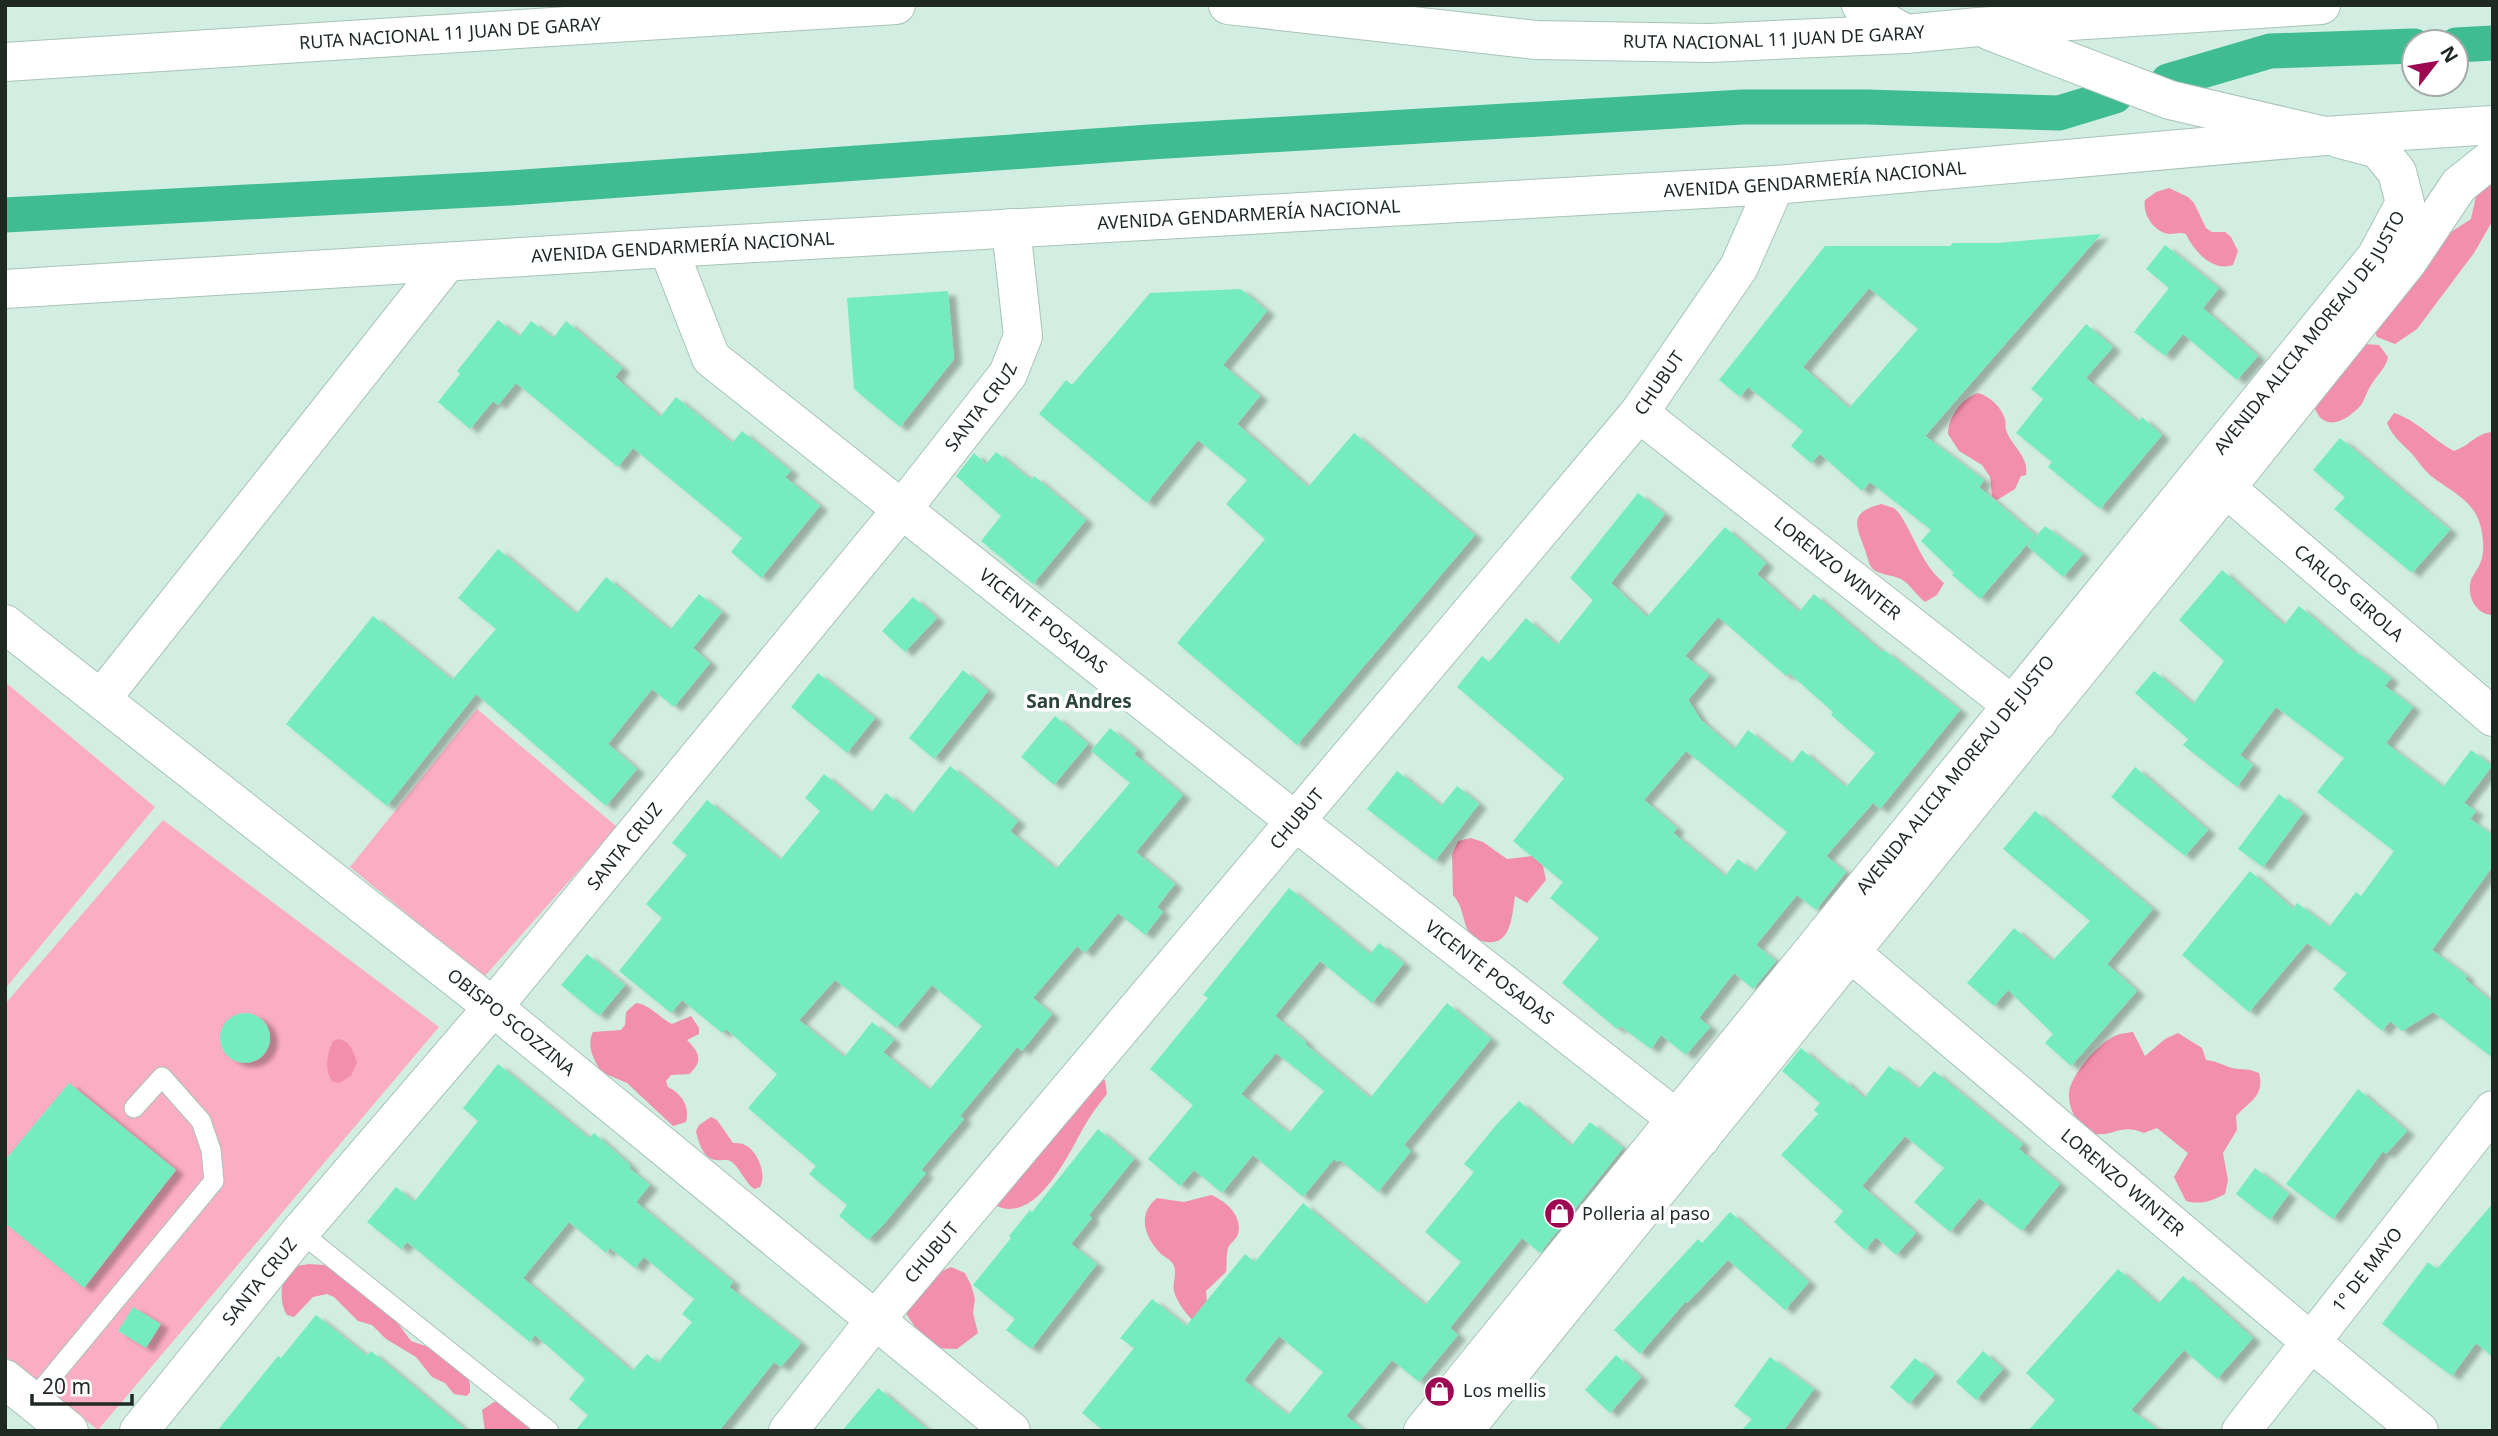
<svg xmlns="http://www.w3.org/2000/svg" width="2498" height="1436" font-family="'Noto Sans',sans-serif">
<defs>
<filter id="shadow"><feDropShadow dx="8" dy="4.5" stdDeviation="2" flood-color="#0004"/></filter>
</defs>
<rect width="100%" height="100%" fill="#d2ede1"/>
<path fill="#fbadc4" d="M5,682L155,807L5,989Z
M477,709L617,827L484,977L350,867Z
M163,820L439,1027L98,1430L5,1356V1004Z"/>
<path fill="#f28eae" d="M2493,181V220L2474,253L2417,329L2395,344L2377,337L2374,330L2448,234L2471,219L2478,187Z
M2169,188L2188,197L2194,203L2206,228L2212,232H2225L2231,237L2238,251L2233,265C2212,272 2194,251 2186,234C2179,232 2176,234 2169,234C2154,232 2142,214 2145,200L2156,192Z
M2365,344L2379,345L2388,357C2386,368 2377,375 2371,385C2367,391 2365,399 2361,405C2347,421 2323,434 2314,406Z
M1978,393C1990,396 2001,407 2005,419C2006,423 2005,427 2006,430C2012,447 2029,456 2026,475L2021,476L2015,489L1997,500L1992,496L1990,477L1982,465L1959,451L1948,434C1948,417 1962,398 1978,393Z
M2394,413C2417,420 2433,440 2454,451C2471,445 2476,433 2493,432V615C2476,615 2466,596 2471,580C2474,573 2479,568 2481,561C2485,551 2483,534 2480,524C2473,500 2449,490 2431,476C2424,470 2419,462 2413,455C2403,444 2393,438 2387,423Z
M1881,504L1894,508L1899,513C1915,537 1922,565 1944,583L1937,595L1925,602C1917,596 1910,584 1901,579C1892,575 1882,575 1874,570C1868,565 1868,557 1865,550C1856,525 1848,513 1881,504Z
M1471,838L1483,842L1507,859L1533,856L1543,866L1546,880L1527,903L1515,896C1512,914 1512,946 1486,942C1479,941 1472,937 1468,931C1462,918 1463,906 1453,895L1452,854L1458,841Z
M636,1003C651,1005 658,1017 672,1024L691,1016L699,1028V1034L687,1040C699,1052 704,1061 689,1074L671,1075L666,1081L668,1087C682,1094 690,1106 686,1122L673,1126L627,1083L601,1072C594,1059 586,1047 593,1032L621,1030L625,1025L626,1012Z
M2133,1032L2145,1056L2165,1039L2178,1033L2202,1048L2206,1060C2215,1061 2221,1064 2229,1067C2239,1071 2245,1067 2259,1073C2265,1096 2250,1101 2236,1116L2237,1130L2223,1153L2228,1180L2225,1194C2211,1201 2202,1205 2186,1201L2174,1177L2188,1153L2157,1128L2144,1133C2116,1121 2112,1143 2081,1130C2076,1118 2068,1107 2069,1093C2071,1074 2099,1042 2117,1035C2122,1033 2128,1033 2133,1032Z
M339,1039C351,1042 353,1051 357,1062L351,1076L339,1083L332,1081C324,1069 327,1054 333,1041Z
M1092,1079L1105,1080L1107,1094C1099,1104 1091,1114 1085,1125C1069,1153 1035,1229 993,1204Z
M711,1117L717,1120L733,1143C737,1143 741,1143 745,1145C758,1151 767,1175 760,1187L754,1189C745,1182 741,1170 733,1163C728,1158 723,1161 717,1160C704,1160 698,1142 696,1131L699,1125Z
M1211,1195C1226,1201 1243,1216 1238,1234C1236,1240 1230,1243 1228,1248C1226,1255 1227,1265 1226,1272L1206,1291L1207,1304L1195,1323C1187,1315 1177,1303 1174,1291C1172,1282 1178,1273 1173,1264C1171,1260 1165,1257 1161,1254C1144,1237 1137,1214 1157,1198L1184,1202Z
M309,1264L324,1265L337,1270L394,1318L411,1341L431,1348L466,1374L470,1384V1392L467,1396L454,1394L445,1383L432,1377L416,1357L386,1339L372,1325L358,1321L334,1297L327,1294L313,1297L294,1317L287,1315C279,1303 279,1277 293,1268C297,1265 304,1265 309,1264Z
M951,1267L965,1273L971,1285L975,1299L973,1313L978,1333L957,1349L929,1348L905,1312L926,1278Z
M494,1402H500L533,1431H485L482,1410Z"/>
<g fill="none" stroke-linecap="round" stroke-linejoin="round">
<path stroke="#40bc92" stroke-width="35" d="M2456,45L2493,43
M2168,81L2270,51L2414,46
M5,215L510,188L1150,142L1743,107H1867L2059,113L2115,96"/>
</g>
<path fill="#75ecbf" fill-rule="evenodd" filter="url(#shadow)" d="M2101,234L1925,436L1984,480L1979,487L2035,535L1980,599L1952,575L1954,573L1921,541L1931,530L1870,482L1862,491L1820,454L1811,463L1791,446L1803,431L1748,387L1740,397L1719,380L1825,246H1950L1953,243H1998ZM1869,288L1918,329L1849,408L1803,367Z
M2165,245L2219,288L2203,308L2258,356L2237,380L2183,334L2165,356L2134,332L2169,288L2146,269Z
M1241,289L1267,311L1223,365L1260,396L1237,424L1308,487L1354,433L1475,535L1297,745L1177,643L1265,539L1226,504L1247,480L1198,440L1147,503L1039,414L1066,380L1072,385L1150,293Z
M948,291L954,359L900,427L854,389L847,298Z
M498,320L519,337L531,321L553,338L566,321L622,368L615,377L660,417L676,397L732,443L742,431L791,471L785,477L820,506L761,578L731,552L742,538L633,448L618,467L516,383L498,405L493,401L470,429L438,402L460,374L457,371Z
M2086,324L2113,347L2086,378L2138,422L2142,417L2162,435L2100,509L2048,467L2052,462L2016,433L2043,399L2031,389Z
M2340,438L2450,530L2412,573L2334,509L2345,497L2313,470Z
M996,452L1031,480L1034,476L1086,520L1033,584L981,541L1001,516L956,476L974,453L986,464Z
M1638,493L1665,514L1611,583L1647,617L1725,527L1766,563L1757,574L1799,612L1814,594L1882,652L1884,650L1960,710L1880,809L1873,803L1826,856L1846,872L1816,910L1797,895L1756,945L1776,961L1753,989L1734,973L1699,1018L1710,1027L1686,1055L1661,1035L1651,1049L1620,1026L1617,1029L1562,983L1599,938L1550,898L1563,882L1513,841L1564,778L1457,687L1482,656L1489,662L1526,618L1557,645L1593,600L1570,578ZM1718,617L1786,676L1789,673L1833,712L1831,715L1875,753L1846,787L1802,750L1791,764L1748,730L1734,749L1701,720L1688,700L1709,675L1685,656ZM1686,751L1787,832L1755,872L1738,859L1725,876L1673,833L1677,828L1644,800Z
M2045,526L2083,554L2063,577L2027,546Z
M498,549L576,614L606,577L670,630L699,594L722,612L693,648L710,663L674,707L652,689L608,744L637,769L606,806L476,694L387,806L286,724L373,616L452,680L496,629L458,598Z
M2222,570L2284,625L2299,606L2355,653L2356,652L2391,678L2385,686L2413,707L2386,743L2443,787L2471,750L2492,766L2464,803L2476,811L2470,819L2493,835V866L2432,950L2467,976L2465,979L2493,1003V1058L2433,1012L2402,1031L2390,1021L2382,1031L2333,989L2347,973L2307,943L2249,1012L2182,955L2250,871L2293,909L2297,903L2329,927L2356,892L2361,896L2394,851L2317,792L2344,758L2276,707L2240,755L2253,765L2237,787L2183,745L2188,739L2135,693L2154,671L2193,704L2224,661L2179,620Z
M913,597L937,618L905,652L882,631Z
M963,670L988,691L934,759L909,738Z
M818,673L875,718L847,753L791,707Z
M1055,716L1088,744L1054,785L1021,757Z
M1110,728L1137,750L1134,754L1183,795L1136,852L1175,884L1157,907L1163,912L1145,935L1118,913L1085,953L1077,946L1033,998L1052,1014L1022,1051L1017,1047L960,1116L964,1119L921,1170L926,1173L884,1224L868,1240L839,1216L847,1205L809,1174L816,1166L748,1108L777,1074L726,1029L722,1033L682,1000L671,1013L619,971L662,918L646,904L687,855L672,843L707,800L780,860L820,811L805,798L824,774L871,813L886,793L912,814L950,766L1018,821L1010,831L1056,869L1130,783L1091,751ZM835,980L896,1028L932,985L982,1026L929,1090L883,1052L894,1040L872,1022L844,1057L799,1020Z
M2135,767L2208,830L2185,856L2111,797Z
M1397,771L1441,806L1457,786L1479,804L1435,861L1367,809Z
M2279,794L2303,813L2263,867L2238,849Z
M2035,811L2153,909L2107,964L2137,991L2071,1066L2045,1043L2053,1034L2008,990L1994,1006L1967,983L2014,928L2052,961L2090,921L2003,849Z
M1289,888L1370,954L1379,943L1404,963L1372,1003L1320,961L1275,1016L1306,1042L1305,1044L1370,1098L1447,1003L1491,1039L1404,1145L1411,1151L1378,1192L1340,1160L1338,1162L1334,1159L1303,1197L1253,1155L1222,1193L1194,1170L1180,1186L1148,1159L1193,1105L1150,1069L1208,998L1203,995ZM1276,1053L1324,1091L1289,1133L1241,1094Z
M587,954L625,985L599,1016L561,985Z
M220 1038a25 25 0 1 1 50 0a25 25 0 1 1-50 0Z
M1801,1048L1840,1081L1842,1078L1864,1098L1889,1066L1918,1089L1934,1071L2023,1144L2019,1149L2060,1184L2022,1231L1979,1198L1950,1232L1914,1202L1944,1168L1905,1136L1862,1186L1916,1233L1896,1255L1876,1237L1865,1250L1834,1222L1843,1211L1781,1155L1818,1114L1814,1110L1820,1103L1782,1071Z
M498,1064L589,1138L594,1133L631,1166L629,1168L650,1185L636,1202L733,1282L729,1287L801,1343L781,1367L774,1362L719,1431H575L588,1415L569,1399L585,1379L535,1335L530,1342L407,1242L401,1249L367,1222L396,1187L414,1202L478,1121L463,1108ZM569,1222L606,1253L610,1248L635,1268L644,1257L694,1299L682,1314L692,1322L658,1363L647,1354L632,1371L523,1278Z
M69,1083L176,1170L84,1288L5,1223V1160Z
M2358,1089L2407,1131L2386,1154L2383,1151L2333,1219L2286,1184Z
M1519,1101L1571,1146L1590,1122L1623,1148L1540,1253L1522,1238L1450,1328L1458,1335L1419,1382L1392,1360L1346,1416L1365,1431H1104L1082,1413L1134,1348L1120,1338L1152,1299L1186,1326L1245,1254L1255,1262L1303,1203L1425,1305L1461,1262L1425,1232L1474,1172L1464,1164L1497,1124ZM1279,1336L1323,1372L1288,1415L1244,1380Z
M1098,1129L1134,1159L1089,1215L1092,1218L1071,1244L1097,1264L1031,1349L1006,1330L1015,1319L973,1285L1011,1238L1009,1236L1030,1210L1032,1212Z
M2255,1168L2289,1194L2270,1220L2236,1194Z
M2493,1203V1357L2476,1343L2452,1376L2382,1324L2428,1262L2437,1269Z
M1730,1212L1809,1282L1785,1310L1728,1260L1687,1303L1686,1301L1640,1354L1614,1330L1698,1239L1702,1243Z
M2118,1269L2158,1304L2183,1276L2253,1338L2217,1379L2184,1350L2131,1410L2160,1431H2028L2055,1400L2026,1373Z
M133,1307L161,1324L146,1348L118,1331Z
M316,1315L367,1356L371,1351L467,1431H217L278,1356L281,1358Z
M1983,1351L2003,1369L1976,1400L1956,1382Z
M1616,1355L1641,1377L1610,1413L1585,1390Z
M1770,1357L1814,1389L1783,1431H1741L1752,1419L1734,1406Z
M1915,1358L1935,1374L1909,1404L1890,1387Z
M878,1388L929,1431H842Z"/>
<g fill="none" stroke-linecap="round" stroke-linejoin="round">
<defs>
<path id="lane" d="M300,1232L549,1431
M32,1401L214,1181L211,1150L201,1121L162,1077L134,1108"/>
<g id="street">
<path id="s1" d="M668,248L711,358L1295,821L1701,1138"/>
<path id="s2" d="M1639,413L2012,705L2038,722"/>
<path id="s3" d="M2202,471L2226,488L2493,717"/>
<path id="s4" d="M5,624L493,1007L1011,1431"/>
<path d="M101,699L447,262"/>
<path id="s5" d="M1826,934L1850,952L2312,1343L2419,1431"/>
<path d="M5,1379L69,1431"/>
<path id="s6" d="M139,1431L300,1232L493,1007L649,817L903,508L1008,374L1023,336L1011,228"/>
<path id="s7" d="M788,1431L876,1319L1639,413L1739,267L1775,185"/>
<path id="s8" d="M2241,1431L2493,1110"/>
</g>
<g id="secondary">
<path id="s9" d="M5,289L668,248L1775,185L2325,136L2493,125"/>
<path id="s10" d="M1423,1431L2376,257L2405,203L2397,172L2378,149L2340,139"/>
<path d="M1463,1431L2226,488L2408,261L2459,185L2493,158"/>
</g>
<g id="highway">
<path id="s11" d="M1228,5L1536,40L1709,43L1906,34L1978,27L2321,5"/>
<path d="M1861,5L1867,12L1906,34"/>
<path d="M1990,31L2170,100L2325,136"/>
<path id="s12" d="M5,62L896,5"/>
</g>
</defs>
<use href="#lane" stroke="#a8c3b7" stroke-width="21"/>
<use href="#street" stroke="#a8c3b7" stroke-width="40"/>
<use href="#secondary" stroke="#a8c3b7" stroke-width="40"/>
<use href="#highway" stroke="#a8c3b7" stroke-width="40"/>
<use href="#lane" stroke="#fff" stroke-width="19"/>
<use href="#street" stroke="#fff" stroke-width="38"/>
<use href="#secondary" stroke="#fff" stroke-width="38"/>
<use href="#highway" stroke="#fff" stroke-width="38"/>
</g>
<defs>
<symbol id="shop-disc" viewBox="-11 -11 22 22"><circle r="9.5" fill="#9e0852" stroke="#fff"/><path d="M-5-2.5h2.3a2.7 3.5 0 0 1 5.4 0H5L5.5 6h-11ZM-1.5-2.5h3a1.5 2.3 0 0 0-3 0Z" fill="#fff"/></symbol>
</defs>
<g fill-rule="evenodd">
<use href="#shop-disc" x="1542" y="1196" width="35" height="35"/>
<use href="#shop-disc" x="1422" y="1374" width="35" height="35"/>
</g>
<g text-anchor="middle" stroke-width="7" stroke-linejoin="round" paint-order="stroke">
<g font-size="18" fill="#1e2924" stroke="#fff">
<text dy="6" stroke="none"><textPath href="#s12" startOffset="446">RUTA NACIONAL 11 JUAN DE GARAY</textPath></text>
<text dy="6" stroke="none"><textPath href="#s11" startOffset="548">RUTA NACIONAL 11 JUAN DE GARAY</textPath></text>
<text dy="6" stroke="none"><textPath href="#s9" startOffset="1813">AVENIDA GENDARMERÍA NACIONAL</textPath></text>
<text dy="6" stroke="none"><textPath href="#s9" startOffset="1246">AVENIDA GENDARMERÍA NACIONAL</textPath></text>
<text dy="6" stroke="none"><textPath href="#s9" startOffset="679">AVENIDA GENDARMERÍA NACIONAL</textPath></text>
<text dy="6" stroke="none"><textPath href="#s10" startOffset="1412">AVENIDA ALICIA MOREAU DE JUSTO</textPath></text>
<text dy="6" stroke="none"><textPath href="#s7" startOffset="1363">CHUBUT</textPath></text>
<text dy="6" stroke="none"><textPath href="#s6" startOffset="1326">SANTA CRUZ</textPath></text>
<text dy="6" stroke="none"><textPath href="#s2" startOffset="252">LORENZO WINTER</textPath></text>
<text dy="6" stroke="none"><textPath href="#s3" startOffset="191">CARLOS GIROLA</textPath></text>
<text dy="6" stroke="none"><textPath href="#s1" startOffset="542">VICENTE POSADAS</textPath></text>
<text dy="6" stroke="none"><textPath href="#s10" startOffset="845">AVENIDA ALICIA MOREAU DE JUSTO</textPath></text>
<text dy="6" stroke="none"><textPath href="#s7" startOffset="796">CHUBUT</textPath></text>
<text dy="6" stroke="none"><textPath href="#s6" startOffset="760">SANTA CRUZ</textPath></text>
<text dy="6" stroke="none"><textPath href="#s1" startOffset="1110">VICENTE POSADAS</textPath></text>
<text dy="6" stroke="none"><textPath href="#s4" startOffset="644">OBISPO SCOZZINA</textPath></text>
<text dy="6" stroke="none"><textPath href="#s5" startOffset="387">LORENZO WINTER</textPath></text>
<text dy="6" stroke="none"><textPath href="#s7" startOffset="229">CHUBUT</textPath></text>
<text dy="6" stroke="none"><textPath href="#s8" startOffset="205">1° DE MAYO</textPath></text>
<text dy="6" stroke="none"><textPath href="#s6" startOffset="192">SANTA CRUZ</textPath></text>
</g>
<g font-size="18" fill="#1e2924" stroke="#fff" text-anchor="start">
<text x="1582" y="1220">Polleria al paso</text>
<text x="1463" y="1397">Los mellis</text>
</g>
<g font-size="19" font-weight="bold" fill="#2d443a" stroke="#fff">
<text x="1079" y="708">San Andres</text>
</g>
</g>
<rect width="2498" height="1436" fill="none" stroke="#1e2924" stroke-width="14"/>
<g transform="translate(2435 63) rotate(59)"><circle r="33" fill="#ffffff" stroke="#a5a9a7" stroke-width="2"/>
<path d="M0-5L12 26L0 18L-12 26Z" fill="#9e0852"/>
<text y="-10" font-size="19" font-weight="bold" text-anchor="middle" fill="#1e2924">N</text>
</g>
<path d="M32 1394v10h100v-10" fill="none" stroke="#1e2924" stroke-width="3.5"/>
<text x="42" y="1394" font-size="21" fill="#1e2924" stroke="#ffffff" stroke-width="5" paint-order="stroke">20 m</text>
</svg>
